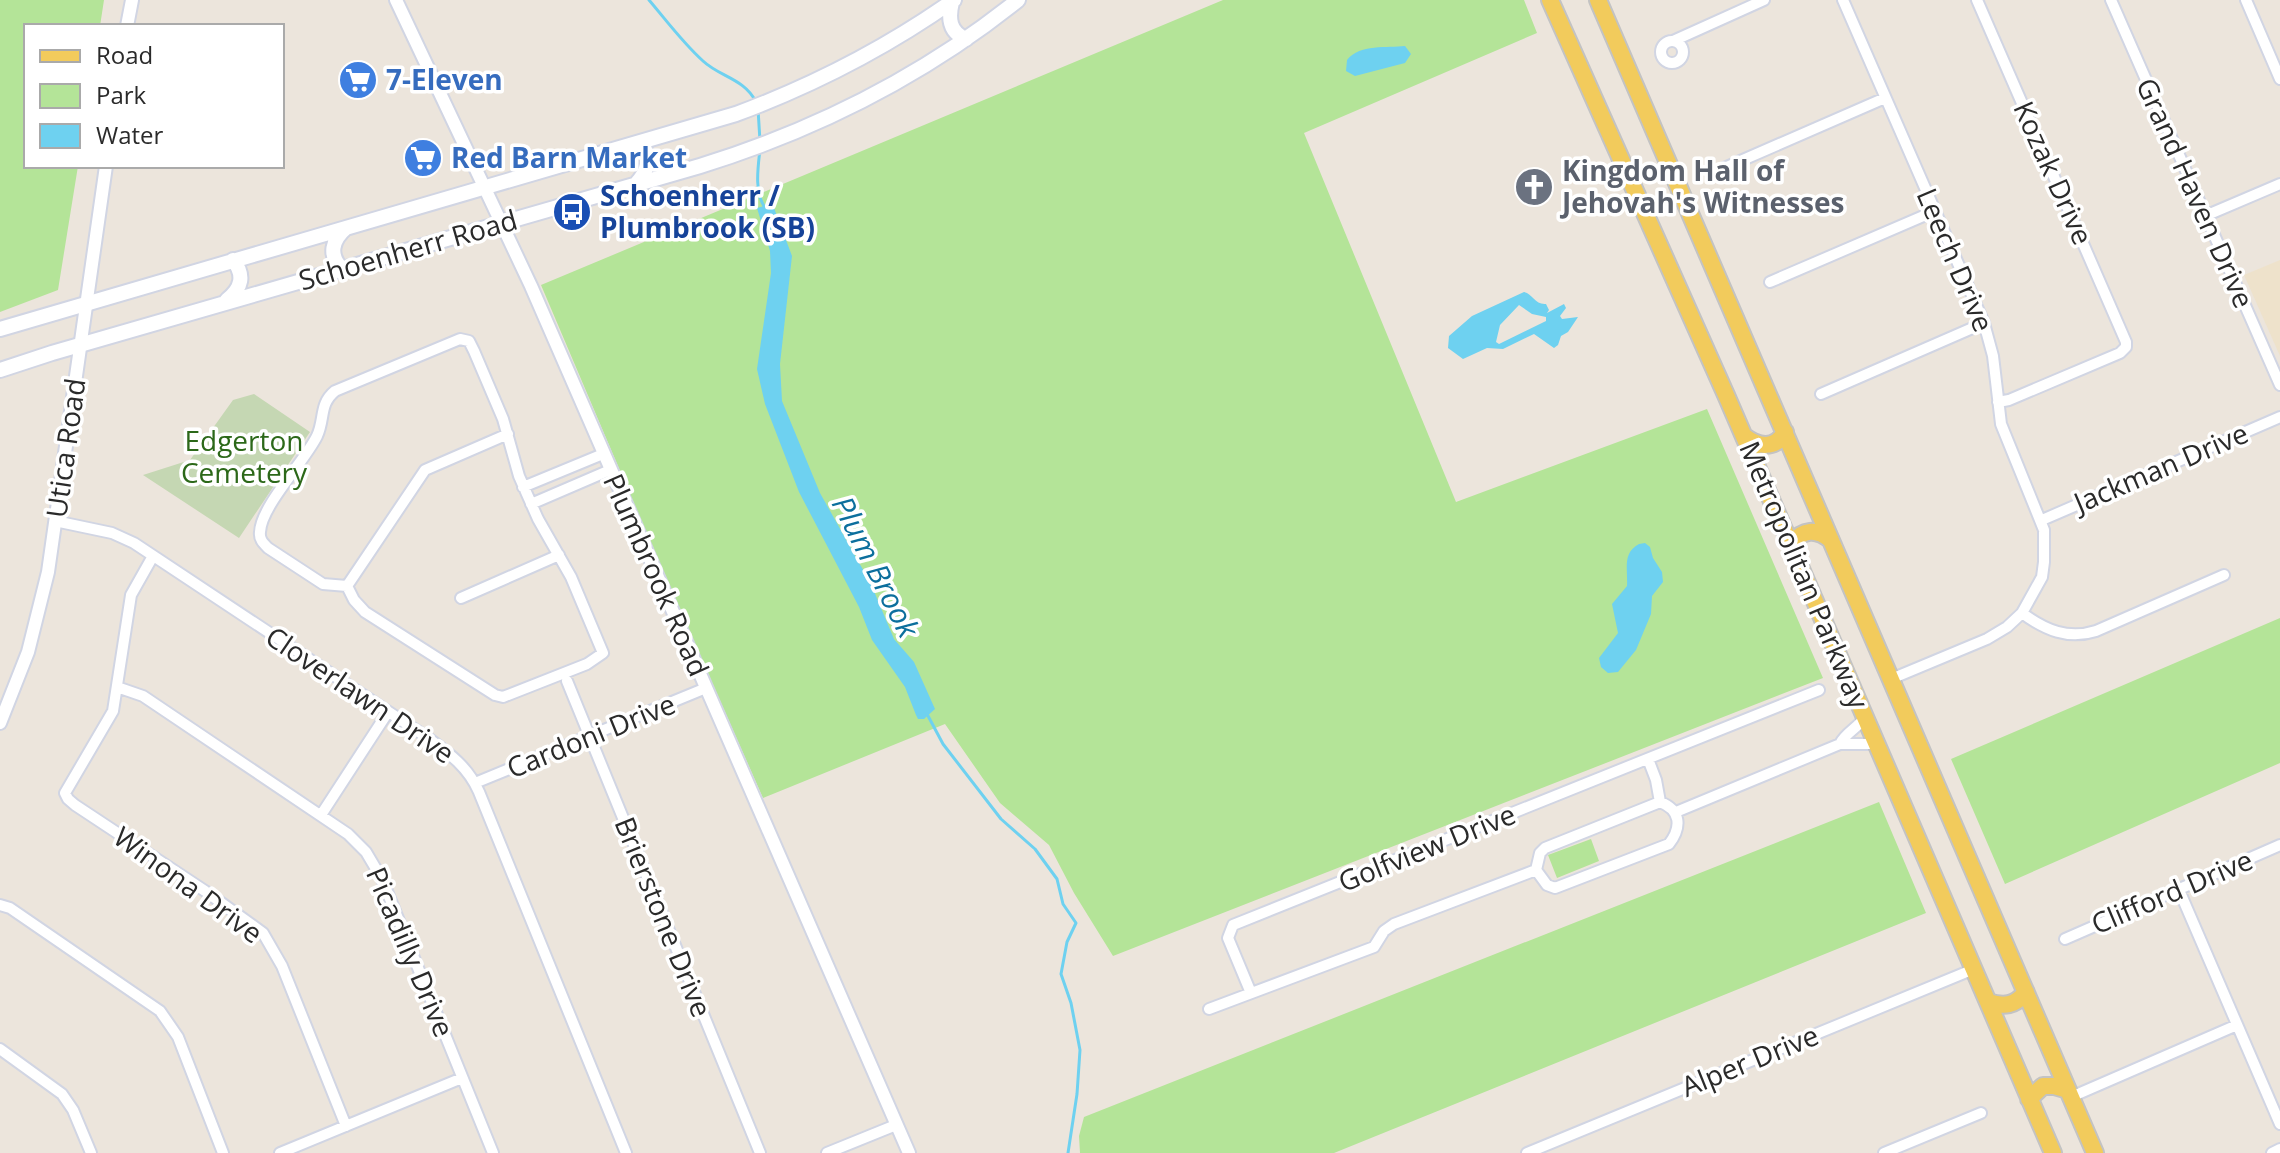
<svg xmlns="http://www.w3.org/2000/svg" width="2280" height="1153" font-family="'Open Sans',sans-serif">
<rect width="100%" height="100%" fill="#ece5dc"/>
<path fill="#eee2cb" d="M2280,260V356L2244,275Z"/>
<path fill="#b4e498" d="M0,0H104L100,26H26V166H78L58,290L0,312Z
M1223,0H1524L1537,33L1304,133L1456,502L1707,409L1823,678L1113,956L1074,893L1049,845L1000,803L945,724L763,798L663,572L541,285Z
M2280,618V763L2005,884L1951,759Z
M1879,802L1926,913L1334,1153H1080L1079,1136L1084,1117Z
M1591,839L1599,861L1557,878L1548,855Z"/>
<path fill="#c5d7b3" d="M254,394L310,432L239,538L143,475L190,460L233,400Z"/>
<path fill="#6ed1f0" fill-rule="evenodd" d="M1405,46L1411,54L1405,63L1355,76L1346,71L1347,60C1359,44 1388,48 1405,46Z
M767,205L774,208L792,256L780,364L782,401L820,493L871,584L894,639L914,662L935,709L924,719H918L916,715L905,687L872,640L859,607L799,492L765,404L757,369L771,273L770,251L757,208Z
M1524,292C1533,294 1535,305 1546,304L1549,310L1547,313L1564,304L1566,308L1560,316L1562,319L1578,317L1568,332L1561,336L1558,345L1554,348L1534,334L1503,349L1487,348L1463,359L1448,348L1449,336L1472,316ZM1519,305L1532,314L1546,317V321L1499,344L1496,342L1500,325Z
M1639,544L1645,543L1650,547L1653,558L1662,572L1663,582L1652,596L1651,614L1636,650L1618,672L1608,673L1601,667L1599,658L1618,633L1612,604L1627,586C1628,569 1622,553 1639,544Z"/>
<g fill="none" stroke-linecap="round" stroke-linejoin="round">
<path stroke="#6ed1f0" stroke-width="3" d="M649,0C666,20 683,43 703,61C720,77 745,79 756,102
M758,109L760,141
M760,149C758,168 754,191 765,208
M927,714L943,744L1001,819L1035,849L1057,879L1063,904L1076,923L1067,942L1061,974L1071,1003L1080,1050L1077,1094L1068,1153"/>
<defs>
<path id="minor" d="M1843,0L1984,323L1993,356L2001,424L2044,530V562L2042,577L2022,613L2007,627L1987,639L1891,679
M1977,0L2126,342V347L2120,353L2009,400L1998,402
M2111,0L2280,385
M2246,0L2280,79
M1673,41L1764,0
M1661 52a11 11 0 1 1 22 0a11 11 0 1 1-22 0Z
M1722,169L1885,98
M2205,216L2280,184
M1770,282L1935,211
M460,339L469,341L474,351L503,419L519,476L538,519L571,577L603,653L587,664L503,697L495,695L365,612L354,600L347,586L323,584L268,548C263,543 259,539 260,532C261,506 305,461 317,436C325,419 319,404 335,391Z
M1821,394L1984,323
M523,487L603,454
M531,504L610,470
M2042,520L2280,417
M55,521L112,533L134,543L428,738C450,754 468,767 479,792L626,1153
M153,556L131,595L113,711L65,793L68,799L75,805L205,891L263,933L282,966L346,1126
M347,586L425,470L508,434
M461,598L559,555
M2022,613C2045,630 2068,640 2096,631L2224,575
M567,681L760,1153
M117,687L143,696L348,834L366,852L382,879L493,1153
M1865,717C1858,728 1845,733 1840,744H1877
M1648,759L1656,780L1660,802
M475,783L706,688
M1660,802C1681,810 1682,827 1669,844L1555,888L1547,885L1536,870L1540,853L1545,848Z
M1676,812L1840,744
M321,815L388,712
M2179,890L2280,1124
M0,905L10,908L160,1011L178,1037L223,1153
M2065,939L2280,845
M1251,993L1228,938L1233,925L1819,690
M1209,1009L1374,947L1384,931L1394,924L1536,870
M0,1049L62,1094L73,1110L91,1153
M2071,1097L2237,1025
M280,1153L462,1078
M827,1153L896,1125
M1527,1153L1974,969
M1884,1153L1981,1113
M2272,1153L2280,1149"/>
<path id="tertiary" d="M396,0L531,286L909,1153
M127,26L132,0
M0,723L28,652L48,572L106,166"/>
<path id="secondary" d="M952,2C948,18 949,32 966,39
M636,184C648,171 652,158 641,143
M342,269C328,255 332,240 346,228
M227,300C242,288 245,275 233,260
M0,329L736,114C814,85 886,48 954,0
M0,370L52,353L700,166C816,130 922,77 1018,0"/>
<path id="primary" d="M1550,0L1726,395L2053,1153
M1598,0L2095,1153
M1744,436C1758,447 1775,450 1785,432
M1791,544C1803,529 1816,528 1831,540
M1988,1002C2004,1007 2015,1006 2026,992
M2029,1099L2043,1086H2054L2068,1090"/>
</defs>
<use href="#minor" stroke="#d1d5e3" stroke-width="14"/>
<use href="#tertiary" stroke="#d1d5e3" stroke-width="16"/>
<use href="#secondary" stroke="#d1d5e3" stroke-width="18"/>
<use href="#primary" stroke="#c3c3c3" stroke-width="20"/>
<use href="#minor" stroke="#fff" stroke-width="10"/>
<use href="#tertiary" stroke="#fff" stroke-width="12"/>
<use href="#secondary" stroke="#fff" stroke-width="14"/>
<use href="#primary" stroke="#f2cb5c" stroke-width="16"/>
</g>
<defs>
<symbol id="supermarket-disc" viewBox="-11 -11 22 22"><circle r="9.5" fill="#3f7fe0" stroke="#fff"/><path d="M-6-5.5h2.5l.6 2H6L4.5 2H-2.5L-4.4-4H-6ZM-1.5 3.2a1.3 1.3 0 1 0 .1 0ZM3 3.2a1.3 1.3 0 1 0 .1 0Z" fill="#fff"/></symbol>
<symbol id="church-disc" viewBox="-11 -11 22 22"><circle r="9.5" fill="#6b7280" stroke="#fff"/><path d="M-1.2-6h2.4v3.5h3.3v2.4h-3.3V6h-2.4V-.1h-3.3v-2.4h3.3Z" fill="#fff"/></symbol>
<symbol id="bus-disc" viewBox="-11 -11 22 22"><circle r="9.5" fill="#1a4fb4" stroke="#fff"/><path d="M-5-6H5V4H4V6H2V4H-2V6H-4V4H-5ZM-3.5-4V0h7V-4ZM-3.5 1.2v1.5H-2V1.2ZM2 1.2v1.5H3.5V1.2Z" fill="#fff"/></symbol>
</defs>
<g fill-rule="evenodd">
<use href="#supermarket-disc" x="336" y="58" width="44" height="44"/>
<use href="#supermarket-disc" x="401" y="136" width="44" height="44"/>
<use href="#church-disc" x="1512" y="165" width="44" height="44"/>
<use href="#bus-disc" x="550" y="190" width="44" height="44"/>
</g>
<g text-anchor="middle" stroke-width="7" stroke-linejoin="round" paint-order="stroke">
<g font-size="28" font-weight="bold" fill="#366cbe" stroke="#fff" text-anchor="start">
<text x="386" y="90">7-Eleven</text>
<text x="451" y="168">Red Barn Market</text>
</g>
<g font-size="28" font-weight="bold" fill="#5b616d" stroke="#fff" text-anchor="start">
<text x="1562" y="181">Kingdom Hall of<tspan x="1562" dy="32">Jehovah's Witnesses</tspan></text>
</g>
<g font-size="28" fill="#2a2a2a" stroke="#fff">
<text transform="translate(2053 173) rotate(66)" y="10">Kozak Drive</text>
<text transform="translate(2195 193) rotate(66)" y="10">Grand Haven Drive</text>
<text transform="translate(408 250) rotate(-16)" y="10">Schoenherr Road</text>
<text transform="translate(1955 260) rotate(67)" y="10">Leech Drive</text>
<text transform="translate(66 448) rotate(-82)" y="10">Utica Road</text>
<text transform="translate(2161 468) rotate(-23)" y="10">Jackman Drive</text>
<text transform="translate(656 575) rotate(66)" y="10">Plumbrook Road</text>
<text transform="translate(1804 575) rotate(67)" y="10">Metropolitan Parkway</text>
<text transform="translate(360 695) rotate(34)" y="10">Cloverlawn Drive</text>
<text transform="translate(591 736) rotate(-22)" y="10">Cardoni Drive</text>
<text transform="translate(1427 848) rotate(-22)" y="10">Golfview Drive</text>
<text transform="translate(188 885) rotate(36)" y="10">Winona Drive</text>
<text transform="translate(2172 892) rotate(-23)" y="10">Clifford Drive</text>
<text transform="translate(663 917) rotate(68)" y="10">Brierstone Drive</text>
<text transform="translate(410 952) rotate(67)" y="10">Picadilly Drive</text>
<text transform="translate(1750 1061) rotate(-22)" y="10">Alper Drive</text>
</g>
<g font-size="28" font-weight="bold" fill="#164399" stroke="#fff" text-anchor="start">
<text x="600" y="206">Schoenherr /<tspan x="600" dy="32">Plumbrook (SB)</tspan></text>
</g>
<g font-size="28" fill="#2c6819" stroke="#fff">
<text x="244" y="451">Edgerton<tspan x="244" dy="32">Cemetery</tspan></text>
</g>
<g font-size="30" font-style="italic" fill="#0c6f9d" stroke="#fff">
<text transform="translate(875 567) rotate(63)" y="10">Plum Brook</text>
</g>
</g>
<rect x="24" y="24" width="260" height="144" fill="#ffffff" stroke="#aaaaaa" stroke-width="2"/>
<rect x="40" y="50" width="40" height="12" fill="#f2cb5c" stroke="#aaaaaa" stroke-width="2"/>
<text x="96" y="64" font-size="24" fill="#2a2a2a">Road</text>
<rect x="40" y="84" width="40" height="24" fill="#b4e498" stroke="#aaaaaa" stroke-width="2"/>
<text x="96" y="104" font-size="24" fill="#2a2a2a">Park</text>
<rect x="40" y="124" width="40" height="24" fill="#6ed1f0" stroke="#aaaaaa" stroke-width="2"/>
<text x="96" y="144" font-size="24" fill="#2a2a2a">Water</text>
</svg>
